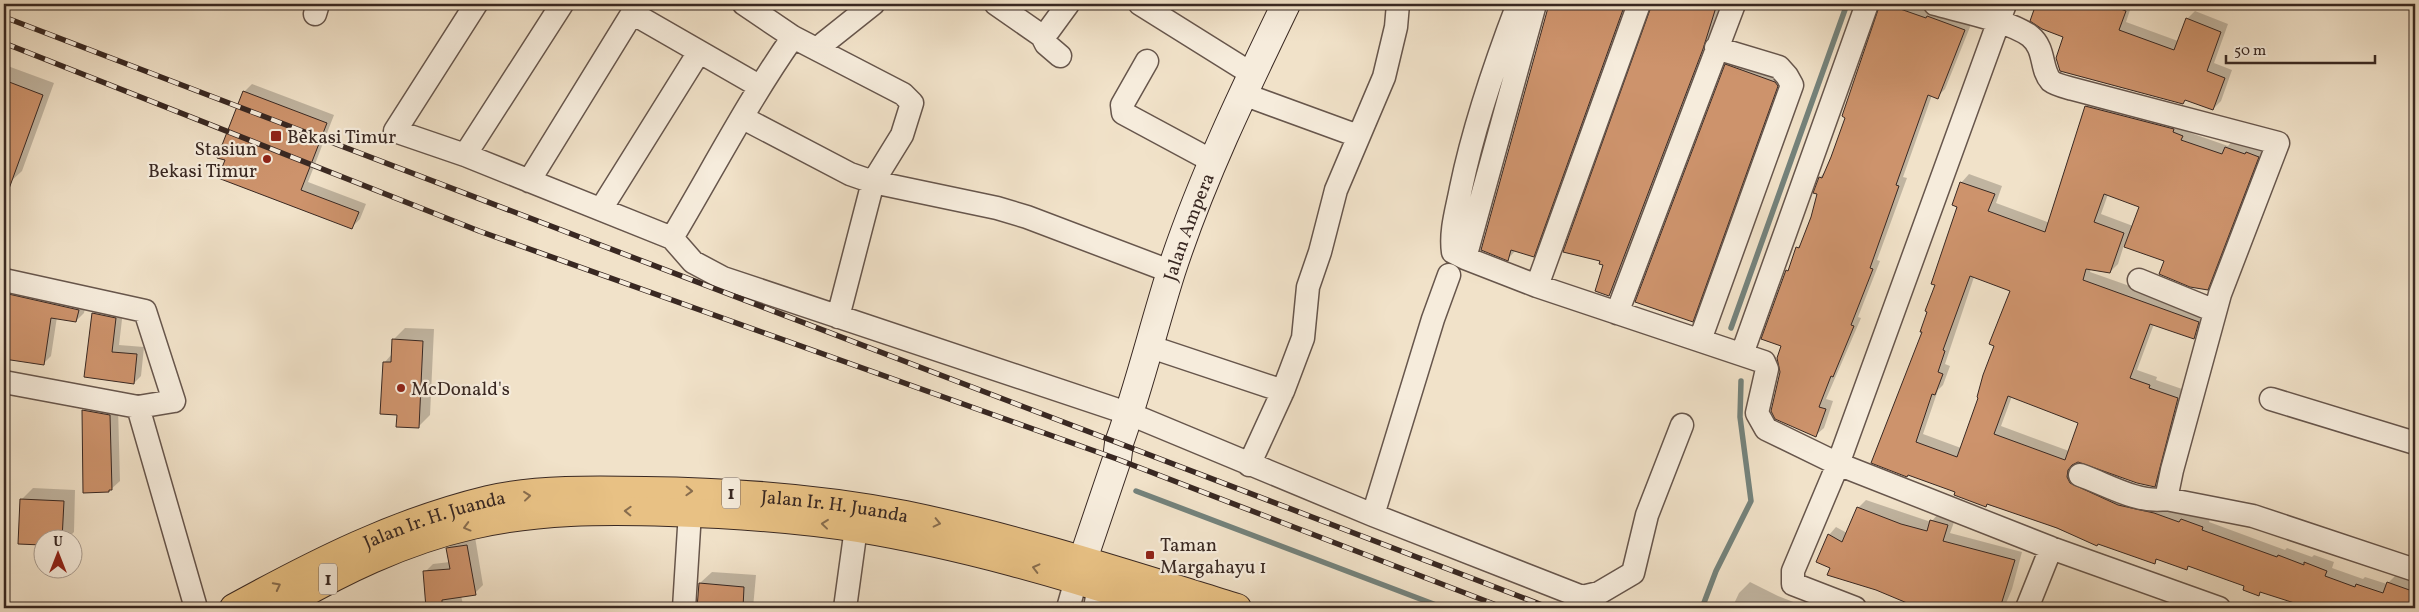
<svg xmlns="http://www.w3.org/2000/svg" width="2419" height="612" font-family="Vollkorn,serif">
<rect width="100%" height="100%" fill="#f1e2c9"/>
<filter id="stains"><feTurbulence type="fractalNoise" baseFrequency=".004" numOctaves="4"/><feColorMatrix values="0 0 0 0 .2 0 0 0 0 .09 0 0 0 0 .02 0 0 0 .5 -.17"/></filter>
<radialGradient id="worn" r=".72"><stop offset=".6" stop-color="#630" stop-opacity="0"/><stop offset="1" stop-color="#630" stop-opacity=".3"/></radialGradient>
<path fill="#0003" fill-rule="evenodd" d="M1551,4H1629L1541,248L1533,256L1516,250L1508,259L1547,14Z
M1652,4H1722L1710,40L1616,287L1609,295L1604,264Z
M1880,4H1917L1972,22L1945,89L1937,97L1932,95L1903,177L1907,178L1877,260L1880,261L1858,317L1861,318L1826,399L1833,401L1824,428L1816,435L1781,372L1787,271L1790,268L1797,248L1803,242L1819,194L1820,177L1825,172L1847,117L1843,116Z
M2038,4H2132L2126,22L2178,41L2187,19L2195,11L2228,24L2214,63L2232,70L2221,101L2213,109L2186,99L2182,103L2065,36L2031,20Z
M1734,57L1785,78L1700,313L1692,321L1726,65Z
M5,65L54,83L22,171L10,182L4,180Z
M252,84L334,115L308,182L366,204L360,219L352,227L226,160L244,92Z
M2095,98L2190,128L2188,132L2228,146L2234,139L2266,148L2215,280L2207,288L2165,261L2124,245L2118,264L2110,272L2091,269L2090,272L2206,313L2202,330L2194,338L2154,324L2137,370L2157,377L2156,380L2185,390L2163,477L2155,485L2078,461L2075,462V468L2210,519L2209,522L2285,550L2287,548L2312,557L2314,555L2334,562L2332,568L2363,579L2365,577L2387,584L2396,575L2415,582V608H2312L2261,591L2258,594L2246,586L2190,566L2187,568L2158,558L2154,563L2099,543L2097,545L2029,517L1955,495L1957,491L1909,474L1924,332L1959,206L1961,183L1969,174L2002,186L1996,203L2050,223L2086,106ZM2108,194L2141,206L2133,226L2101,214ZM1974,277L2012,290L1980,397L1961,448L1923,434L1938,390L1943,385L1950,366L1945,364ZM2012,396L2080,422L2069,451L2001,426Z
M4,286L86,302L84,313L76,321L57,317L51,356L43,364L4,357V330L7,313H4Z
M100,306L123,311L119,345L144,347L141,376L134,383L85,376L93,313Z
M405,328L434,329L430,415L418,427L384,363L392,354L393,340Z
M91,403L118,407L120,481L109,491L83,411Z
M33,488L75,490L74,532L66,540H42V543L19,542L21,500Z
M1866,500L1931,522L1939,513L1956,517L1950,533L2022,552L2012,589L2004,608H1921L1832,568L1829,535L1836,527L1847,533L1858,508Z
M475,537L483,585L475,593L461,596L464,608H428L425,572L433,564L450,562L447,549L455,541Z
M712,572L756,575L753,608H698L700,583Z
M1750,582L1778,596L1809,608H1732L1739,593Z
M606,603L622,604V608H602Z"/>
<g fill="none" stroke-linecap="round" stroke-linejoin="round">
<path stroke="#74827b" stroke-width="5.5" d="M1731,328L1847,4
M1136,491L1444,608
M1702,608L1716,571L1751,501L1740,417L1741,381"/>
</g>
<path fill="#cd936c" stroke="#392822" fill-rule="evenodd" d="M1549,4H1625L1534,257L1511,250L1508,261L1481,250Z
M1652,4H1717L1703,49L1609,296L1595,291L1603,265L1599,264L1600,261L1563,252Z
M1880,4H1886L1926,18L1927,16L1965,30L1938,99L1928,95L1917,126L1896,185L1899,186L1870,268L1873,269L1851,325L1854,326L1833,377L1831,376L1819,407L1826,409L1816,437L1775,419L1771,411L1780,372L1777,358L1781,346L1761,339L1786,270L1788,271L1796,247L1799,248L1811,217L1817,194L1813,193L1819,177L1822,178L1831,157L1845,118L1842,116Z
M2036,4H2107L2126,11L2119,30L2174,50L2186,18L2221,32L2207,71L2225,78L2213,110L2185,100L2183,104L2060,71L2056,58L2063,37L2042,29L2030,21Z
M1725,64L1775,82L1778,86L1693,322L1635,302Z
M4,80L43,95L6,197H4Z
M243,91L327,123L301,190L359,212L352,229L218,178L225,160L217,158Z
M2085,106L2174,129L2173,132L2183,136L2181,140L2222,154L2225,147L2245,154L2246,152L2259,157L2208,290L2190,287L2159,274L2164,261L2124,247L2139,207L2104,194L2094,222L2124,233L2110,273L2086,269L2083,280L2199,322L2194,339L2150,324L2130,378L2150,385L2149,388L2178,398L2155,487L2137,483L2078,462L2072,465L2068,470L2067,477L2070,483L2118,505L2154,513L2179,522L2181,519L2203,527L2202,530L2277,557L2278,555L2304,565V562L2327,571L2325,576L2355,587L2356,584L2383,593L2387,582L2415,592V608H2310L2260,592L2259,596L2243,590L2244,586L2188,566L2187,570L2156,559L2155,564L2098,544L2097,546L2057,528L1987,504L1986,507L1954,495L1955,492L1908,475L1907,477L1871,463L1922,332H1920L1927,312L1925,311L1935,285L1931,284L1957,207L1952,205L1960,182L1995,194L1988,211L2045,232ZM1970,276L2010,291L1989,344L1994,346L1983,375L1977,397L1978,398L1957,457L1916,442L1932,394L1935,395L1943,374L1938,372L1945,351L1943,350ZM2008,396L2078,423L2065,460L1994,434Z
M4,293L79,310L76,322L51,318L44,365L4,359Z
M92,313L116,318L112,352L137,354L134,384L84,377Z
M392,339L423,341L419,428L396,427L397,415L380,414L383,362H391Z
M82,410L110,415L112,490H109V492L83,493Z
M20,499L64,501L62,540H42V545L18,544Z
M1857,507L1901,524L1927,531L1930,520L1948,525L1943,541L2015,560L2000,608H1919L1876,590L1827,575L1830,568L1816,562L1828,534L1842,542Z
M467,545L476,595L442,600V607L426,608L423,571L450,569L446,548Z
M699,583L744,587L743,608H697Z"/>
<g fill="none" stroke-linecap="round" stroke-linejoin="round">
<defs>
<path id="street" d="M476,4L395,131L465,155L672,238L693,262L723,278L1130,414L1373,515L1582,597L1599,593L1633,573L1647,515L1682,425
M744,4L793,37L903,94L912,103L902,135L873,182L838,317
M996,4L1042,36L1046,44L1060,56
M1140,4L1252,74
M1535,4L1465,258L1537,286L1764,362L1767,369L1757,413L1766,429L1838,464L2051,548L2219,608
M1935,4C1960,11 2010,21 2030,36C2046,49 2040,69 2051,81C2056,85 2066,87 2073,89L2278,143L2220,294L2172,470L2166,499L2253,516L2415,570
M632,13L759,86
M315,14L318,4
M1042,36L1049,30L1068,4
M819,50L824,43L873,4
M1147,61L1122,105L1123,113L1214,162
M1243,94L1358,136
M743,118L850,174L873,182L997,208L1027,217L1172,272
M465,155L562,4
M529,181L638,4
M601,209L699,52
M672,238C712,171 748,101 793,37
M1465,258L1453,252C1450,231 1457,209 1461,188C1474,125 1495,64 1518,4
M4,280L145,311L174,401L138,407
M2139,280L2215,311
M1537,286L1639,4
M1617,313L1734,4
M1700,340L1792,85L1787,76L1779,67L1716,48
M1151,347L1283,391
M1742,354L1867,4
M4,382L138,407L196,608
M2271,399L2415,443
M1249,465L1283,391L1303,338L1308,287L1320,252L1336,190L1384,77L1396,27L1398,4
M2080,475C2106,484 2138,504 2166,499
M1373,515L1433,319L1449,275
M684,608L690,512
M845,608L856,528
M1068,608L1076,580
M1095,608L1099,586
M1855,608L1793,584V571L1838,464L2005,4
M2027,608L2051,548"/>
<g id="secondary">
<path id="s1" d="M1076,580L1117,459L1119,443C1139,387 1153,329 1171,272C1201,180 1244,91 1286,4"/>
</g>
<g id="highway">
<path id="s2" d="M234,608C316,563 397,522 488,500C534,489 597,490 645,491C732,492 819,498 905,515C1017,538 1127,574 1237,608"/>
<path d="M278,608C339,572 402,541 472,525C537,510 603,510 669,512C732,514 796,518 858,528C962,545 1065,575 1166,608"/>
</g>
</defs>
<use href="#street" stroke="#67564c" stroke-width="25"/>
<use href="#secondary" stroke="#392822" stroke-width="30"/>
<use href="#highway" stroke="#392822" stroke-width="30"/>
<use href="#street" stroke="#f6ecdc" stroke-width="22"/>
<use href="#secondary" stroke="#f6ecdc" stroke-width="28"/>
<use href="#highway" stroke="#e8c184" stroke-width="28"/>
<defs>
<path id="rail" d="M4,17L1550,608
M4,43L479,231L1117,459L1504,608"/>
</defs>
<use href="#rail" stroke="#392822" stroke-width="5.5"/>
<use href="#rail" stroke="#f6ecdc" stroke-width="4" stroke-dasharray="11" stroke-linecap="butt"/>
</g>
<defs><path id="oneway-chevron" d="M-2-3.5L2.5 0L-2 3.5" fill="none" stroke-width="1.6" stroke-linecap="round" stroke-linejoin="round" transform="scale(1.25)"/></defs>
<g stroke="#886d4e">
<use href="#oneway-chevron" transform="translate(689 491) rotate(2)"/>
<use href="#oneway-chevron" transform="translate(527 496) rotate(-6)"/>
<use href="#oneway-chevron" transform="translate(628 511) rotate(-178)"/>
<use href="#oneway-chevron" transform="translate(937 523) rotate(13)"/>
<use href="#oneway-chevron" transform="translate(825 524) rotate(-174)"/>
<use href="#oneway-chevron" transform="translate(467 527) rotate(165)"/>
<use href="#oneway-chevron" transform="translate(1036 568) rotate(-166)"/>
<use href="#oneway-chevron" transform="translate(277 586) rotate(-27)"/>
</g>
<g fill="#8f2418" stroke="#f6ecdc" stroke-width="2">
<rect x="270" y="130" width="12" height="12" rx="2.5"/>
<circle cx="267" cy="159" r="5"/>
<circle cx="401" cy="388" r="5"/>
<rect x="1145" y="550" width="10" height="10" rx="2.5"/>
</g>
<g text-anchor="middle" stroke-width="4.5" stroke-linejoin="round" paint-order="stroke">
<g fill="#f6ecdc" stroke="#72635a" stroke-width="1">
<rect x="722" y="477.5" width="18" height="31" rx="4"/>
<rect x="319" y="563.5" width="18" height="31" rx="4"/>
</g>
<g font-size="18" font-weight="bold" fill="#392822">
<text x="731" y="499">1</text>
<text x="328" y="585">1</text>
</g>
<g font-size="19" fill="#392822" stroke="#f6ecdc" text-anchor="start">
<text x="287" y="143">Bekasi Timur</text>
<text x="257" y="155" text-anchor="end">Stasiun<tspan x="257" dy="22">Bekasi Timur</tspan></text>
<text x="411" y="395">McDonald's</text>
<text x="1160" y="551">Taman<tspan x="1160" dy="22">Margahayu 1</tspan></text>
</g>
<g font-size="19" fill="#392822" stroke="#f6ecdc">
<text dy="7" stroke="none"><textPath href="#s1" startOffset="371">Jalan Ampera</textPath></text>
<text dy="7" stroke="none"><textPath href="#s2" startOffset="625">Jalan Ir. H. Juanda</textPath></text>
<text dy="7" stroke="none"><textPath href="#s2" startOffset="220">Jalan Ir. H. Juanda</textPath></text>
</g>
</g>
<rect width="2419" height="612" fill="none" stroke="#f1e2c9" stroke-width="20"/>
<rect x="5" y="5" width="2409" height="602" fill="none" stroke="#392822" stroke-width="2.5"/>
<rect x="10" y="10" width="2399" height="592" fill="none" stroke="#392822"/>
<g transform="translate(58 554)"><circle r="24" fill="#f6ecdc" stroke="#aa9e92"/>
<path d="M0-4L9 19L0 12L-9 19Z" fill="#8f2418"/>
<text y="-8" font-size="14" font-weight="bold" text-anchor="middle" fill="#392822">U</text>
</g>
<path d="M2226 55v8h149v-8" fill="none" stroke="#392822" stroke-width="2.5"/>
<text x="2234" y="55" font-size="15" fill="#392822" stroke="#f6ecdc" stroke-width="4" paint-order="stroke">50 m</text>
<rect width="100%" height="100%" filter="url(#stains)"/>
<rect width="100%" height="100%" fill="url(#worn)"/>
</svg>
